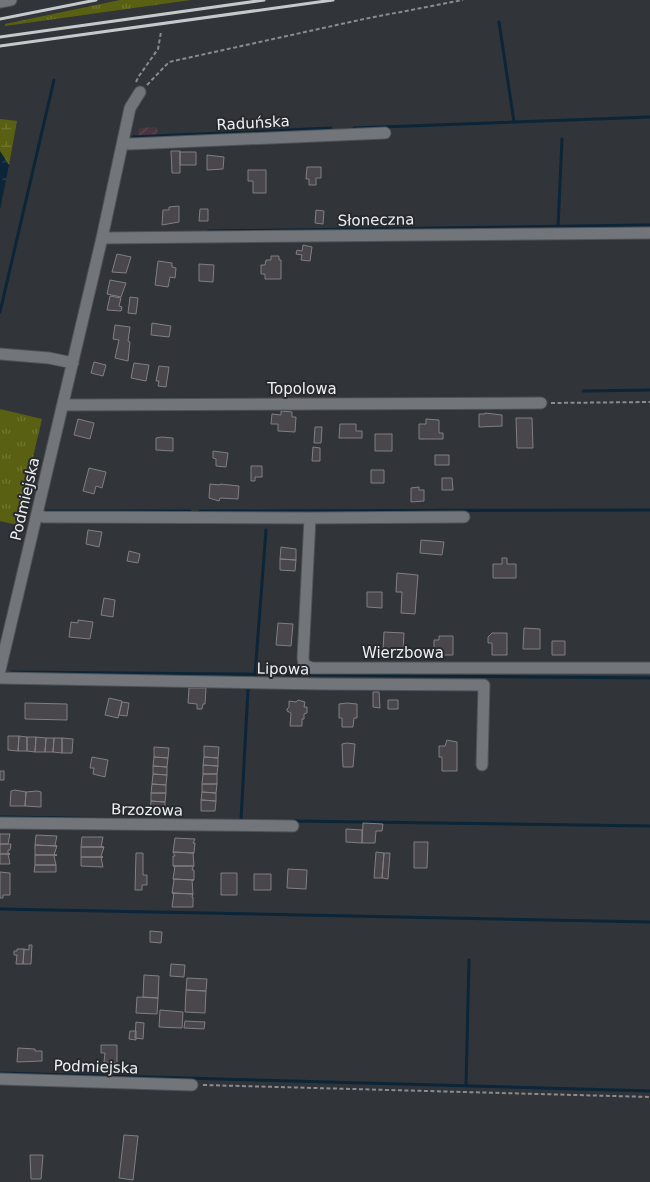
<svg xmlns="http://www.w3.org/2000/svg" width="650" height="1182" font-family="'DejaVu Sans',sans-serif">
<defs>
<pattern id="industrial-furrows" width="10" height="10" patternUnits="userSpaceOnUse" patternTransform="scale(1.25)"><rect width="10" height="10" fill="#48353e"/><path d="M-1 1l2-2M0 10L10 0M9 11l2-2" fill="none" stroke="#5a4951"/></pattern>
<pattern id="grass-tufts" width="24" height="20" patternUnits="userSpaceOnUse" patternTransform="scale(1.25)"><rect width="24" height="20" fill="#5a6011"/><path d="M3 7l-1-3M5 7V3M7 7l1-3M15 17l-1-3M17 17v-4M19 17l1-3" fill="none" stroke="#727734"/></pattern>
<pattern id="wetland-marsh" width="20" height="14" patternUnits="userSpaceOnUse" patternTransform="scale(1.25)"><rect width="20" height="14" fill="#5a6011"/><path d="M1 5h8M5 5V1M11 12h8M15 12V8" fill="none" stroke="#727734"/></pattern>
<pattern id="water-ripples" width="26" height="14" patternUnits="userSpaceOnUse" patternTransform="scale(1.25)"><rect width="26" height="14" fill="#0c2539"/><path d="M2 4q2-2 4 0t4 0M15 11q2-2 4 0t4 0" fill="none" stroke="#304556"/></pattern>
</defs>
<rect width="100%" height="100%" fill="#313438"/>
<path fill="url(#industrial-furrows)" d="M157,127L158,134L138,136L139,128Z"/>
<path fill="url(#grass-tufts)" d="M120,0H191L5,26V24Z
M0,409L42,419L17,525L0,521Z"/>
<path fill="url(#wetland-marsh)" d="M0,119L17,121L9,165L0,152Z"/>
<path fill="url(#water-ripples)" d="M0,151L9,165L0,210Z"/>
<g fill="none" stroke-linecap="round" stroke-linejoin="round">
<path stroke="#0c2539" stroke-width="3" d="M499,22L514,122
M354,128L650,117
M133,137L331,128
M558,227L562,139
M208,231L650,225
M0,312L54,80
M583,391L650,390
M46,511H190
M200,511L650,510
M12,672L650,678
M255,675L266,530
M0,817L130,819
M241,820L248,689
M293,821L650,826
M0,909L650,922
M0,1073L650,1091
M466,1086L469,960"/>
</g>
<path fill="#49474b" stroke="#817f84" d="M171,151H180V173H172Z
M180,152H196V165H180Z
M207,155L224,157L223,169L207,170Z
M307,167H321V178H316V185H309V179H306Z
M248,170H266V193H253V181H248Z
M179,206V222L162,225L163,210H169V207Z
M200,209H208V221H199Z
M316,210L324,211L323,224L315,223Z
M303,245L312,247L310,261L301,260L302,255L296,254L297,250L302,251Z
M117,254L131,257L126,273L112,272Z
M271,256H279V260H281V279H265V274H261V265H265L266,260H271Z
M158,261L172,263V267L176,268L175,278L170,277L168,287L155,285Z
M199,264L214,265L213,282L199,281Z
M110,280L126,283L121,297L107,294Z
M110,296L121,298L119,306L122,307L121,311L107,310Z
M130,297L138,298L136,314L128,313Z
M152,323L171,326L169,337L151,335Z
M115,325L130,327L128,341L130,342L128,361L115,358L119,340L113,339Z
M94,362L106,365L103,376L91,373Z
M134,363L149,365L146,381L131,378Z
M159,366L169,367L166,387L158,386L159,381H156Z
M281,411L292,412V417H296L295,432L278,431V424H271L272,414L281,415Z
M485,413L502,415V426L479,427V414H485Z
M516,418H532L533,448H517Z
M78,419L94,423L90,439L74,435Z
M426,419L439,420V433H443V439H419V424H426Z
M340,424H356V431H362V438H339Z
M315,427H322L321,443H314Z
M375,434H392V451H375Z
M162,437L173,438V451L156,450V438Z
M313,447L320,448V461H312Z
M213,451L228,453L226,467L216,466V459L213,458Z
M435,455H449V465H435Z
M251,466H262V477H255V481H251Z
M89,468L106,472L102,488L96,486L94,494L83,491Z
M371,470H384V483H371Z
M442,478H452L453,490H442Z
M210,484L220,485V484L239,486L238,499L220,498L219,501L209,498Z
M419,487V490H424V501L411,502V488Z
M88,530L102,532L99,547L86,544Z
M421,540L444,542L442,555L420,553Z
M281,547L296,549V560L280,559Z
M129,551L140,554L138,563L127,561Z
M502,558H507V564H516V578H493V564H502Z
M280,559L296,560L295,571L280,570Z
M397,573L418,575L415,614L401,613L402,592H396Z
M367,592H382V608L367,607Z
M104,598L115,600L113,617L101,615Z
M78,620L93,622L90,639L69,637L71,622L78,623Z
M278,623L293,624L291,646L276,645Z
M524,628L540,629V649H523Z
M384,632L404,633L403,652L383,651Z
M492,633H507V655H492V643H488V637Z
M439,636H453V655H434V640H439Z
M552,641H565V655H552Z
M189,688H206L205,704H203L202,709H197V704L188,703Z
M373,692H379L380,708L373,707Z
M109,698L122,701L118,718L105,715Z
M298,700L305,702L304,707H307V713L304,714V719H302V726H290L291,713L287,711V709L289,707V701L296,702Z
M388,700H398V709H388Z
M122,702L129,703L127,716L119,715Z
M25,703L67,704V720L25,719Z
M347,703L357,704V718H354L353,727H342V718H339V704Z
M8,736H19L18,751L8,750Z
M19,736L27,737V751H18Z
M27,737H36L35,752L27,751Z
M36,737L46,738L45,752H35Z
M46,738H54L53,752H45Z
M54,738H62V753L53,752Z
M62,738L73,739L72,753H62Z
M447,740L457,742V771H442V757H439V746H445Z
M347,743L355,744L353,767H343L342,744Z
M204,746L219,747L218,758L204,757Z
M154,747L169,748L168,758L154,757Z
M92,757L108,760L105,777L93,774L94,768H90Z
M154,757L168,758L167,767L153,766Z
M204,757L218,758V766L203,765Z
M203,765L218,766L217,774H203Z
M153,766L167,767V775L153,774Z
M0,771H4V780H0Z
M153,774L167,775L166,785L152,784Z
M203,774H217V784H202Z
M152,784L166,785V793H151Z
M202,784H217L216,793L202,792Z
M15,790L26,792L25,806H10L11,791Z
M37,791L41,792V807L25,806L26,792Z
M202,792L216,793V801L201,800Z
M151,793H166L165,802L151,801Z
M201,800L216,801L215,811H201Z
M151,801L165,802V812L150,811Z
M363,823L383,824L382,831H376L375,843H362Z
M346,829L362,830V843L346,842Z
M0,834H10L8,844H0Z
M36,835L57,836L55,845L57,846L35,845Z
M82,837H103L101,847H104H81Z
M175,838L195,839L193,843H195L194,853L173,852Z
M414,842H428L427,868H414Z
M0,844H11L10,850H8V853L10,854H0Z
M35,845L57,846L54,855H57H35Z
M81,847H104L101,856L103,857H81Z
M173,852L194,853H193L194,866H173V856H175Z
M376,852L384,853L382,878H374Z
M136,853H143V875H147V885H142V890H135Z
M384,853H390L388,879L382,878Z
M0,854H10H8L10,864H0Z
M35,855H57L54,856L56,865H35Z
M81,857H103H101L103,867L81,866Z
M35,865H56V872H34Z
M173,866H194L193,867L192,870H194V880L173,879L175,866Z
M288,869L307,870L306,889L287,888Z
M0,872L10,873V895H3V898H0Z
M221,873H237V895H221Z
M254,874H271V890H254Z
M173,879L194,880H192L193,894L172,893L174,880Z
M172,893L193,894L192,897H193V907H172L174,893Z
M150,931L162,932L161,943L150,942Z
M29,945H32L31,964H23L24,949L29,950Z
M17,949H24L23,964H16L17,955H14V951H17Z
M171,964L185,965L184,977L170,976Z
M144,975L159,976L158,998L143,997Z
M187,978L207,979L206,991L186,990Z
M186,990L206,991L205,1013L185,1012Z
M137,997L158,998L157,1014L136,1013Z
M160,1010L183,1012L182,1028L159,1027Z
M185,1021L205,1022L204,1029L184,1028Z
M136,1022L144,1023L143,1039L135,1038Z
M130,1031H136V1040L129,1039Z
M101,1045H117V1063L104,1062L105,1053H101Z
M18,1048L35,1049V1051H42V1061L17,1062Z
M124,1135L138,1136L133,1180L119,1178Z
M30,1155H43L41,1179H31Z"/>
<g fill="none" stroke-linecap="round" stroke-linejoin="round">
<defs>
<path id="minor" d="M0,2L11,0
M123,143L130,144L385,133
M102,238L650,233
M0,354L49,358L73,363
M63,405L541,403
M37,515L44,517L310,518L303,658L304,665L312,668H650
M310,518L464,517
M0,670L102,238L130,108L140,92
M0,678L322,684L484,685L482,765
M0,823L293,826
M0,1079L192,1085"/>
</defs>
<use href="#minor" stroke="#4f5356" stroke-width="13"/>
<path stroke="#8a8c8f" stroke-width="2" stroke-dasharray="4 2.5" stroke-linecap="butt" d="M136,82L139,76L158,49L161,32
M147,85L169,62L364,19L463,0
M551,403L650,402
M203,1085L650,1097"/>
<use href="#minor" stroke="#72767a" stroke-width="11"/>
<path stroke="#c6c9cb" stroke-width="3" d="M0,19L96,0
M0,37L264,0
M0,46L333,0"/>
</g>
<g text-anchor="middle" stroke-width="4" stroke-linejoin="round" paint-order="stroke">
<g font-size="15" fill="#edeff1" stroke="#272a2e">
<text transform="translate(253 123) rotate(-3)" y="5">Raduńska</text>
<text transform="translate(376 220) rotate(-1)" y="5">Słoneczna</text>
<text x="302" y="394">Topolowa</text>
<text transform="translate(25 499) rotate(-77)" y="5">Podmiejska</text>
<text x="403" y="658">Wierzbowa</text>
<text transform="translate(283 669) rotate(1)" y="5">Lipowa</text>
<text transform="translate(147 810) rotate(1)" y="5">Brzozowa</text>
<text transform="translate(96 1067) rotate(2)" y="5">Podmiejska</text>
</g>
</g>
</svg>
